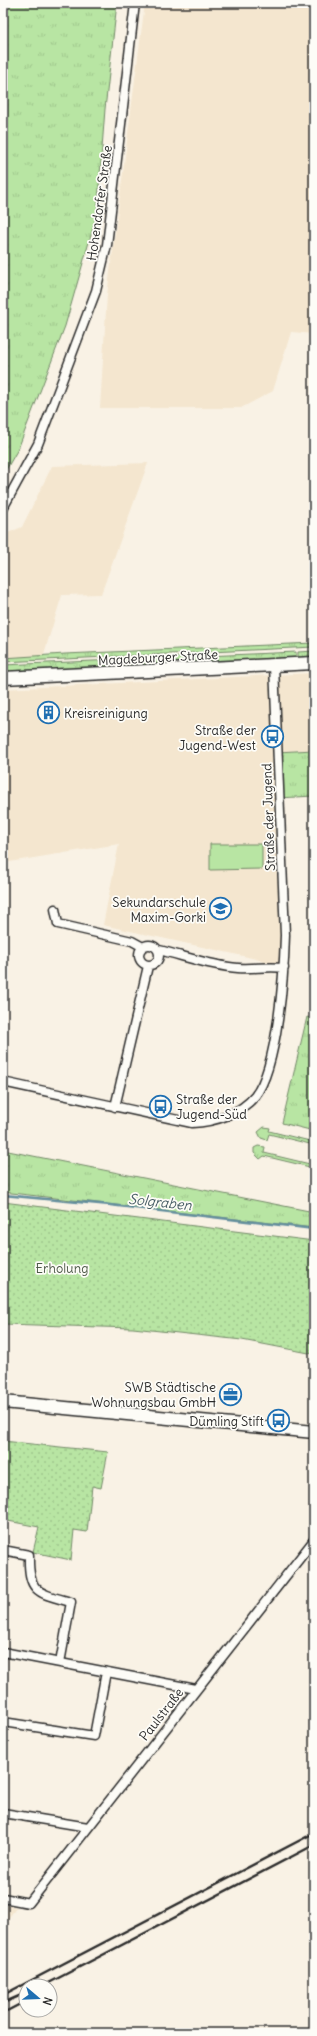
<svg xmlns="http://www.w3.org/2000/svg" width="317" height="2036" font-family="Delius,sans-serif">
<defs>
<pattern id="grass-tufts" width="24" height="20" patternUnits="userSpaceOnUse"><rect width="24" height="20" fill="#b8e5a3"/><path d="M3 7l-1-3M5 7V3M7 7l1-3M15 17l-1-3M17 17v-4M19 17l1-3" fill="none" stroke="#9ec58c"/></pattern>
<pattern id="park-dots" width="8" height="8" patternUnits="userSpaceOnUse"><rect width="8" height="8" fill="#b8e5a3"/><path d="M2 2h.1M6 6h.1" fill="none" stroke="#9ec58c" stroke-width="1.8" stroke-linecap="round"/></pattern>
</defs>
<rect width="100%" height="100%" fill="#f9f2e5"/>
<filter id="ink" filterUnits="userSpaceOnUse"><feTurbulence type="fractalNoise" baseFrequency=".025" numOctaves="2"/><feDisplacementMap in="SourceGraphic" scale="8" xChannelSelector="R" yChannelSelector="G"/><feConvolveMatrix kernelMatrix="1 2 1 2 8 2 1 2 1" color-interpolation-filters="sRGB"/></filter>
<g filter="url(#ink)">
<path fill="#f4e6cf" d="M145,3H314V334L291,332L273,391L241,408H100L107,295Z
M148,463L101,594L62,595L43,657L3,658V535L22,527L52,466Z
M314,673V750L277,752L283,965L103,925L119,844L3,863V689Z
M3,1905L17,1907L3,1925Z"/>
<path fill="url(#grass-tufts)" stroke="#728867" d="M3,3H117L105,109L97,214L65,326L18,449L3,475Z
M314,643V647L3,662V658L65,654Z
M314,651V658L298,659V652Z
M296,652V659L3,674V665Z
M314,750V796L278,798L277,752Z
M307,1017L314,1019V1131L282,1123Z
M264,1127L270,1128L269,1131L314,1142V1145L269,1134L267,1140L261,1138L258,1132Z
M258,1146L265,1147L264,1153L314,1165V1168L264,1156L260,1159L254,1153V1148Z
M3,1150L314,1212V1228L3,1192Z"/>
<path fill="url(#park-dots)" stroke="#728867" d="M3,1202L314,1241V1354L242,1340L133,1328L3,1324Z
M3,1441L108,1452L101,1488L92,1486L87,1532L74,1530L71,1560L33,1552L39,1527L3,1520Z"/>
<path fill="#b8e5a3" stroke="#728867" d="M210,844H262V869L210,870Z"/>
<g fill="none" stroke-linecap="round" stroke-linejoin="round">
<path stroke="#638e9d" stroke-width="2.5" d="M3,1195L110,1205L314,1229"/>
<defs>
<path id="minor" d="M3,508L38,444L96,291L107,245L135,3
M55,909L58,924L132,941L143,947
M139 955a10 10 0 1 1 20 0a10 10 0 1 1-20 0Z
M159,950C184,956 211,966 238,968C254,969 268,966 284,968
M3,1082L192,1123C215,1122 240,1114 255,1096C278,1067 284,972 285,935L274,665
M115,1107L148,966
M3,1550L29,1555C28,1593 38,1593 71,1602L60,1663
M3,1652L196,1689
M3,1722L94,1736L106,1672
M3,1813L88,1827
M3,1898L29,1903L314,1540"/>
<path id="secondary" d="M3,678L314,663
M3,1402L314,1432"/>
</defs>
<use href="#minor" stroke="#2b2b2b" stroke-width="11"/>
<use href="#secondary" stroke="#2b2b2b" stroke-width="15"/>
<use href="#minor" stroke="#fdfcf7" stroke-width="8"/>
<use href="#secondary" stroke="#fdfcf7" stroke-width="12"/>
<path stroke="#2b2b2b" stroke-width="2.5" d="M43,1986L314,1845
M3,1995L314,1833
M3,2003L26,1993
M3,2013L26,2001"/>
</g>
</g>
<defs>
<symbol id="building-ring" viewBox="-11 -11 22 22"><circle r="9.5" fill="#fdfcf7" stroke="#1f6fb2" stroke-width="1.5"/><path d="M-4-6H4V6H1V3H-1V6H-4ZM-2.5-4.3h1.7v1.8h-1.7ZM.8-4.3h1.7v1.8H.8ZM-2.5-1h1.7V.8h-1.7ZM.8-1h1.7V.8H.8Z" fill="#1f6fb2"/></symbol>
<symbol id="bus-ring" viewBox="-11 -11 22 22"><circle r="9.5" fill="#fdfcf7" stroke="#1f6fb2" stroke-width="1.5"/><path d="M-5-6H5V4H4V6H2V4H-2V6H-4V4H-5ZM-3.5-4V0h7V-4ZM-3.5 1.2v1.5H-2V1.2ZM2 1.2v1.5H3.5V1.2Z" fill="#1f6fb2"/></symbol>
<symbol id="school-ring" viewBox="-11 -11 22 22"><circle r="9.5" fill="#fdfcf7" stroke="#1f6fb2" stroke-width="1.5"/><path d="M0-5L7-2L0 1L-7-2ZM-4 1L0 2.5L4 1V4Q0 6-4 4Z" fill="#1f6fb2"/></symbol>
<symbol id="office-ring" viewBox="-11 -11 22 22"><circle r="9.5" fill="#fdfcf7" stroke="#1f6fb2" stroke-width="1.5"/><path d="M-6-3h4V-5.5h4V-3h4V5H-6ZM-1-4.5V-3h2v-1.5ZM-6 0V1H6V0Z" fill="#1f6fb2"/></symbol>
</defs>
<g fill-rule="evenodd">
<use href="#building-ring" x="36" y="700" width="25" height="25"/>
<use href="#bus-ring" x="260" y="724" width="25" height="25"/>
<use href="#school-ring" x="208" y="896" width="25" height="25"/>
<use href="#bus-ring" x="148" y="1094" width="25" height="25"/>
<use href="#office-ring" x="218" y="1382" width="25" height="25"/>
<use href="#bus-ring" x="266" y="1408" width="25" height="25"/>
</g>
<g text-anchor="middle" stroke-width="3.5" stroke-linejoin="round" paint-order="stroke">
<g font-size="13" fill="#2b2b2b" stroke="#fdfcf7">
<text transform="translate(99 203) rotate(-82)" y="5">Hohendorfer Straße</text>
<text transform="translate(158 657) rotate(-3)" y="5">Magdeburger Straße</text>
<text transform="translate(268 817) rotate(-92)" y="5">Straße der Jugend</text>
<text transform="translate(161 1714) rotate(-52)" y="5">Paulstraße</text>
</g>
<g font-size="13" fill="#2b2b2b" stroke="#fdfcf7" text-anchor="end">
<text x="64" y="718" text-anchor="start">Kreisreinigung</text>
<text x="256" y="735">Straße der<tspan x="256" dy="15">Jugend-West</tspan></text>
<text x="206" y="907">Sekundarschule<tspan x="206" dy="15">Maxim-Gorki</tspan></text>
<text x="176" y="1104" text-anchor="start">Straße der<tspan x="176" dy="15">Jugend-Süd</tspan></text>
<text x="216" y="1392">SWB Städtische<tspan x="216" dy="15">Wohnungsbau GmbH</tspan></text>
<text x="264" y="1426">Dümling Stift</text>
</g>
<g font-size="13" fill="#4e5a49" stroke="#fdfcf7">
<text x="62" y="1273">Erholung</text>
</g>
<g font-size="14" font-style="italic" fill="#475d64" stroke="#fdfcf7">
<text transform="translate(160 1202) rotate(6)" y="5">Solgraben</text>
</g>
</g>
<rect width="317" height="2036" fill="none" stroke="#fdfcf7" stroke-width="16"/>
<rect x="8" y="8" width="301" height="2020" fill="none" stroke="#2b2b2b" stroke-width="1.5" filter="url(#ink)"/>
<g transform="translate(38 1998) rotate(109)"><circle r="19" fill="#fdfcf7" stroke="#a9a8a5"/>
<path d="M0-3L7 15L0 10L-7 15Z" fill="#1f6fb2"/>
<text y="-6" font-size="11" font-weight="bold" text-anchor="middle" fill="#2b2b2b">N</text>
</g>
</svg>
